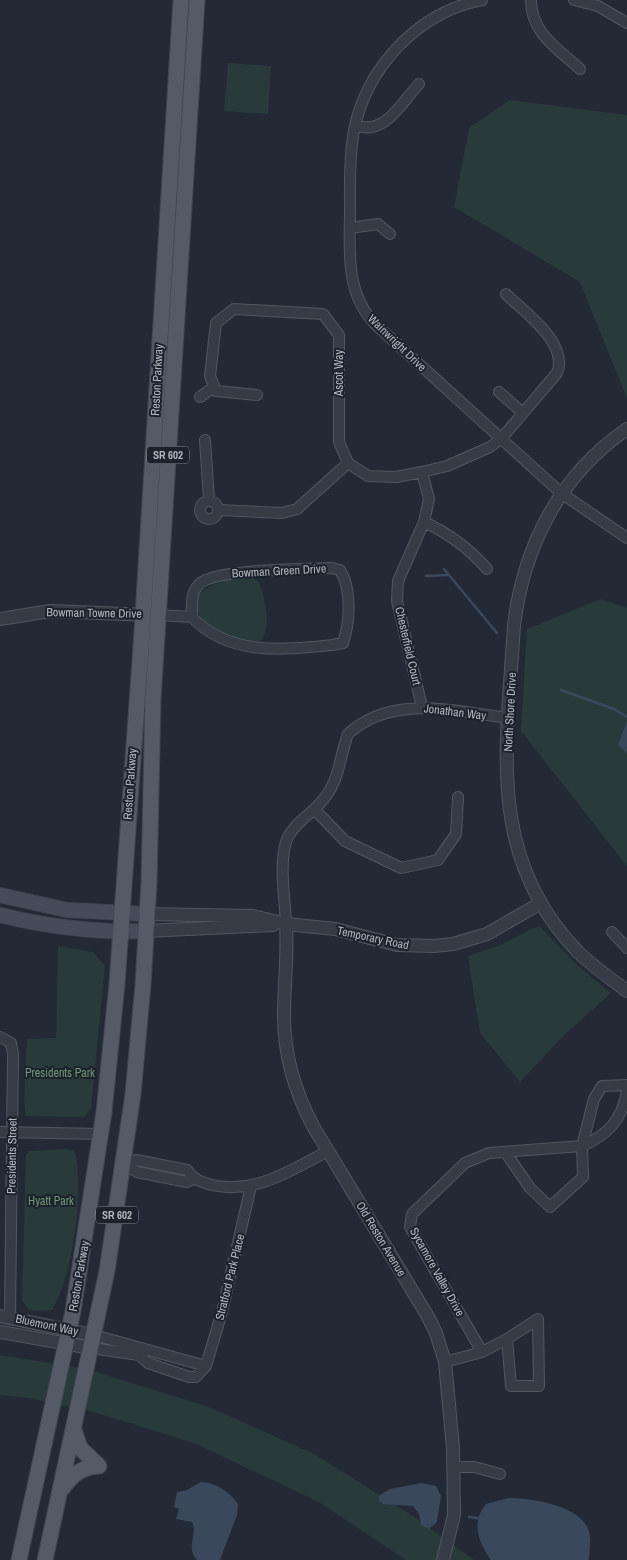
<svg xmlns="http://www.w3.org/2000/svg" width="627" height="1560" font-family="'Archivo Narrow',sans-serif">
<rect width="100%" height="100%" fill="#232a35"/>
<path fill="#293a3b" d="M228,63L271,66L268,114L224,111Z
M510,100L627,115V398L580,282L454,207L469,128Z
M237,578H253L259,582C265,600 272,624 261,641C217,647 153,593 237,578Z
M601,599L627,608V866L521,731L527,629Z
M540,927L579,967L611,993L562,1037L520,1082L480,1033L468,956L501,945L533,928Z
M58,946L93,952L105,966L91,1108L84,1117L26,1116L24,1101L27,1039L56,1038Z
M67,1149L74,1151L76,1156C83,1196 73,1275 52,1310L30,1311L22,1301L26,1155L29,1151Z
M0,1355L86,1369L209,1407L314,1454L413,1516L474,1560H406L319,1502L194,1443L90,1411L28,1398L0,1395Z"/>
<path fill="#3a485c" d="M627,721V753L618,745Z
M201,1482C215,1482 231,1493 238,1504L237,1515L220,1560H197C185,1547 198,1535 192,1522L176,1519L179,1509L174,1507L177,1492L187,1490Z
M421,1483L436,1486L441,1496L437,1522L429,1529L421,1525L419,1514L413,1506L383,1504L379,1501V1496L390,1489Z
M508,1498C531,1498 579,1505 588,1529C592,1538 589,1551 589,1560H491C478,1542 471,1522 486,1504Z"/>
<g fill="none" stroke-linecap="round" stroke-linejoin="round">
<path stroke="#3a485c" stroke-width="2.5" d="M444,569L497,633
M426,576L448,575
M561,690L614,709L627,717
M469,1517L477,1518"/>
<defs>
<path id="minor" d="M482,0C418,12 367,67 354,130C349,159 350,189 350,217C349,255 347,295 375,324L561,493L627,538
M531,0C531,33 557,48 580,69
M574,0L598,6L627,23
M356,125C384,137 402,102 419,84
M350,228L378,224L390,234
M499,392L523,413
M257,395L216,391L210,376L216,323L234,309L323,314L339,335V442L348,463L368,476L396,477L422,472L447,466L490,447L501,439L557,373C569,343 525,313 506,294
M200,397L214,387
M205,440L209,500
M422,472L429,499L424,522L398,581L397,601L422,707
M200 510a9 9 0 1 1 18 0a9 9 0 1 1-18 0Z
M219,510L282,513L297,509L348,463
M424,522C450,534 469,548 487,569
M158,615L192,617C228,656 283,650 332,645L343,643C350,622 352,589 340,570L332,568C306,569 220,569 202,582C190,590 192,604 192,617
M315,810L345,841L401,868L438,860L456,834L458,797
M286,924C285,900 279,865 286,842C291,824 316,812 326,796C340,777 340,755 348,734C393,693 455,712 509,718
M612,932L627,948
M0,1037L11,1043L13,1054L10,1317
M0,1132L101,1134
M506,1153L530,1188L550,1207L583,1177L582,1146C608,1135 622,1120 627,1091
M124,1164L136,1160L187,1170C194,1180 201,1182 212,1185C255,1195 291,1170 328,1151
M124,1164L137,1172L187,1182L194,1179
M538,1319L539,1386H511L507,1339Z
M94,1335L206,1366
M507,1339L482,1352L410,1227L412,1214L465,1163L489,1153L582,1146L594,1099L602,1086L627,1085
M91,1348L139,1355L148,1363L189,1377H196L206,1366L222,1312L251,1186
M445,1362L482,1352
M454,1467H474L500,1474"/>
<path id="tertiary" d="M627,429C560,475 524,545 514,625C507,746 485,857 579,953C594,967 611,979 627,991
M0,619L50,611L151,615
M147,914L253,916L286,924L335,929L397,945L434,946L453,944L487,934L541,903
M286,924C288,955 284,985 284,1016C284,1055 295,1092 313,1126L427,1315L436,1333L445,1362L453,1448L454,1515L443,1560
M146,931L273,925
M0,1316L94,1335
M0,1332L91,1348"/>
<path id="secondary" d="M0,895L67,910L147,914
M0,915C49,927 96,933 146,931"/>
<path id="primary" d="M74,1430L80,1448L99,1466
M62,1489C72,1475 81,1467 99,1466
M19,1560L73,1311L104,1112L117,984L141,647L181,0
M45,1560L107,1271L133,1094L143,985L149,883L153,699L197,0"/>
</defs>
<use href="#minor" stroke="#515761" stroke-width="12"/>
<use href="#tertiary" stroke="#515761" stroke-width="14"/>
<use href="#secondary" stroke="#40454f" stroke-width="16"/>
<use href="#primary" stroke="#40454f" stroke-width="17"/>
<use href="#minor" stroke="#363c46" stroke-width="10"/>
<use href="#tertiary" stroke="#363c46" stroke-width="12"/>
<use href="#secondary" stroke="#454c59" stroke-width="14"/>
<use href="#primary" stroke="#555b66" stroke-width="15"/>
</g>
<g text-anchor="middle" stroke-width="4" stroke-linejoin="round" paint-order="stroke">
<g fill="#1c222b" stroke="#848a95" stroke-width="1">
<rect x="147" y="446.5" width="42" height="17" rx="4"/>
<rect x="96" y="1206.5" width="42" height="17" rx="4"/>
</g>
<g font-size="11" font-weight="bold" fill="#b1b7c2">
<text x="168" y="459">SR 602</text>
<text x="117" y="1219">SR 602</text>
</g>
<g font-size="12" fill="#b1b7c2" stroke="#1c222b">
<text transform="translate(397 343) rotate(44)" y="4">Wainwright Drive</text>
<text transform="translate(339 373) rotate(-90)" y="4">Ascot Way</text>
<text transform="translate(157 380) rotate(-87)" y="4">Reston Parkway</text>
<text transform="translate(279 571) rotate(-3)" y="4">Bowman Green Drive</text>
<text transform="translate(94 613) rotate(1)" y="4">Bowman Towne Drive</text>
<text transform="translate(408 646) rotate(77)" y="4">Chesterfield Court</text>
<text transform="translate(455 712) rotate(7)" y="4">Jonathan Way</text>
<text transform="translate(510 712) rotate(-87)" y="4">North Shore Drive</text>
<text transform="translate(130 784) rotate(-86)" y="4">Reston Parkway</text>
<text transform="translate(373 938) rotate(12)" y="4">Temporary Road</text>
<text transform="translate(12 1156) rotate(-89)" y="4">Presidents Street</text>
<text transform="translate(381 1239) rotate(59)" y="4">Old Reston Avenue</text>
<text transform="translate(437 1272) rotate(61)" y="4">Sycamore Valley Drive</text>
<text transform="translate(79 1276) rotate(-80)" y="4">Reston Parkway</text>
<text transform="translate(230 1277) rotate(-76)" y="4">Stratford Park Place</text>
<text transform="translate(47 1325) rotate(12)" y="4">Bluemont Way</text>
</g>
<g font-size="12" fill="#73967c" stroke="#1c222b">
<text x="60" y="1077">Presidents Park</text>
<text x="51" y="1205">Hyatt Park</text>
</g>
</g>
</svg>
